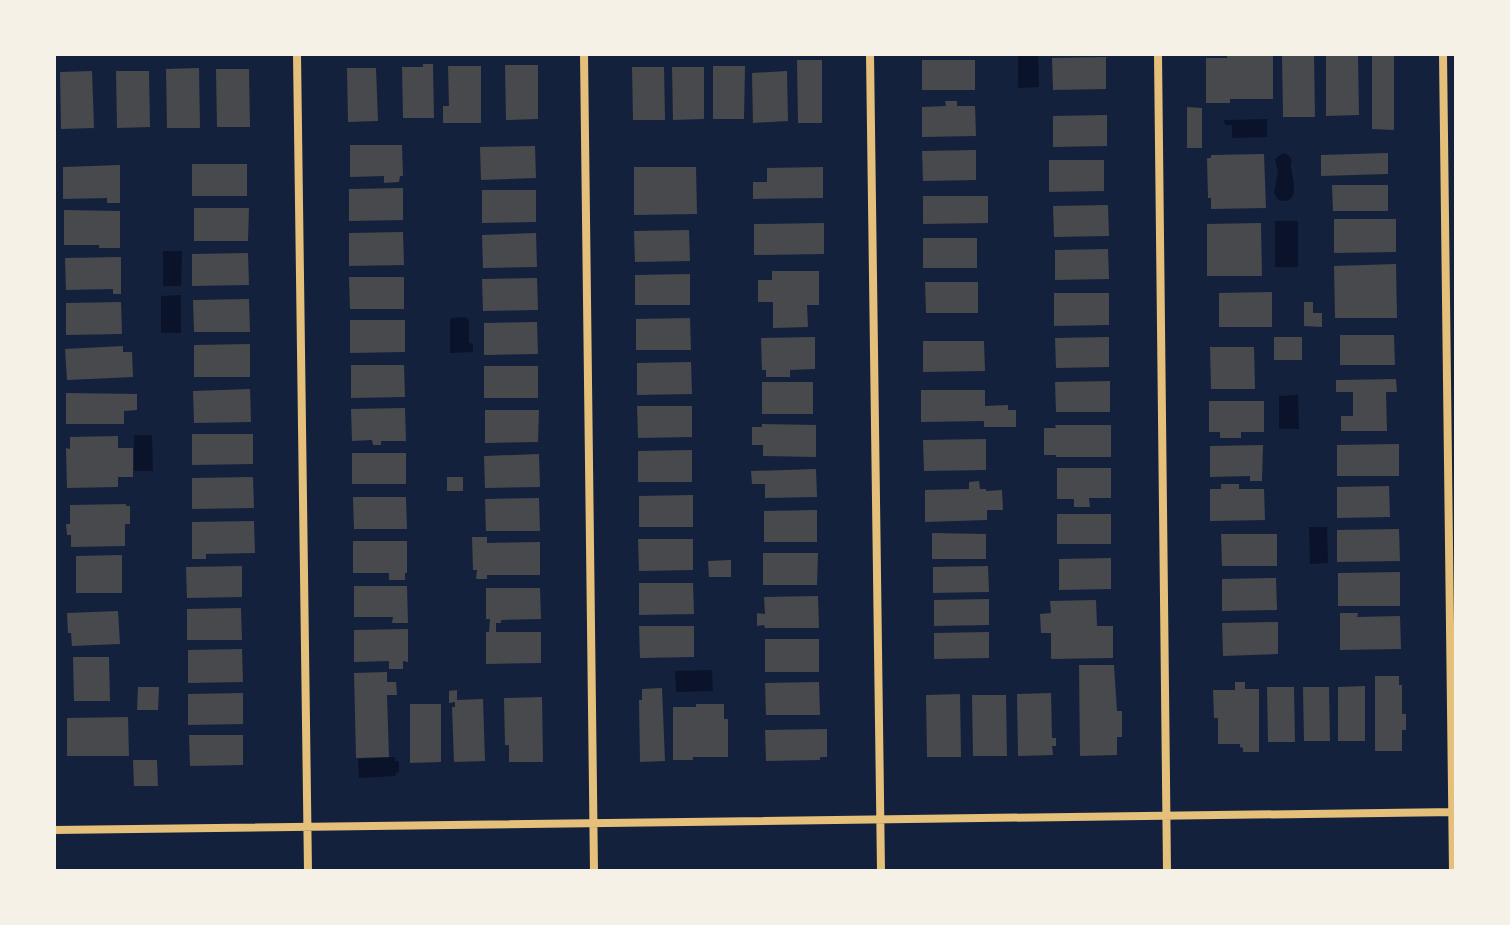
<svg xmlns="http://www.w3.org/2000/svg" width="1510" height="925" font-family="Rubik,sans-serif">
<rect width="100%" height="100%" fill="#14213d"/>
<path fill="#0b132b" d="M1018,54H1038L1039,87L1018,88Z
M1267,119V137L1232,138V125H1225L1224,120Z
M1283,153C1285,154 1288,154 1289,156C1294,161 1290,163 1291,168C1294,181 1300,206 1278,200L1274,193L1278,172L1275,159Z
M1275,221H1298V267H1275Z
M163,251H182L181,286H163Z
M181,295V333H161V296Z
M465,317L469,320V343L473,344V352L450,353V320L452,318Z
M1298,395L1299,429H1279V396Z
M134,435H152L153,471H134Z
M1309,527H1327L1328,563L1310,564Z
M712,670L713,691L676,692L675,671Z
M395,757V761H399V772L396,773V776L359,778L358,759Z"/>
<path fill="#48494c" d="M1372,54H1394V130L1372,129Z
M1227,55H1273V99H1230V103H1206V58H1227Z
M1282,55H1314L1315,117H1283Z
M1326,55H1358L1359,115L1326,116Z
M1106,57V89L1053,90L1052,58Z
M797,60H822V123H798Z
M922,60H975V90H922Z
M423,64H433L434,118H403L402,67H423Z
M505,65H538V119L506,120Z
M448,66H481V123H443V106H449Z
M713,66H745L744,119H713Z
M632,67H664L665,120H633Z
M672,67H704V119L673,120Z
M199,68L200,128H167L166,69Z
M347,68H376L378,121L348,122Z
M216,69H249L250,127H217Z
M92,71L94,128L61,129L60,72Z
M116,71H149L150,127L117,128Z
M787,71L788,121L753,123L752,73Z
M945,101H957V106H975L976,136L922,137V107L946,106Z
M1187,107L1202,108V148H1187Z
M1107,115V146L1053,147V116Z
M350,145H402L403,176H400L399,182L384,183V176L350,177Z
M535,146L536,178L481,180L480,147Z
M976,150V180L923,181L922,151Z
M1388,153V174L1321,176V155Z
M1264,154L1266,208L1211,209V198H1208L1207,158H1211V155Z
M1049,160H1104V191L1049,192Z
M192,164H247V196H192Z
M120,165V203H107V198L63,199V167Z
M634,167H696L697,214L634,215Z
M823,167V198L753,199V182H767V168Z
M1332,185H1388V211H1333Z
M403,188V220L349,221V189Z
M482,190H536V222L482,223Z
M923,196H988V223L923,224Z
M1108,205L1109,236L1054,237L1053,206Z
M194,208H249L248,241H194Z
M64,210L120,211V248H99V245H64Z
M1334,219H1396V252L1334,253Z
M824,223V254L754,255V224Z
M1261,223L1262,276H1207V224Z
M689,230L690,261L635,262L634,231Z
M403,232L404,265L349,266V233Z
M536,233L537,267L483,268L482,235Z
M923,238H977V268H923Z
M1108,249L1109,279L1055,280V250Z
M248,253L249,285L192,286V254Z
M121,257V294H113V289L66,290L65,258Z
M1396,264L1397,318H1335L1334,266Z
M772,271H819V305H807L808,327L773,328V302H758V280H772Z
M690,274V305H635V275Z
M349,277H404V309H350Z
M537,278L538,310L483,311L482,279Z
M925,282H978V313H926Z
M1272,292V327H1219V293Z
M1054,293H1109V325L1054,326Z
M249,299L250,332H194L193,300Z
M121,302L122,334L66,335V303Z
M1304,302H1313V313H1322V327L1304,326Z
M690,318L691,350H636V319Z
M350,320H405V352L350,353Z
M537,322L538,354L484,355V323Z
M1340,335H1394L1395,365H1340Z
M815,337V369L790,370V377H766V370H762L761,338Z
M1109,337V367L1056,368L1055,338Z
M1274,337H1302V360H1274Z
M923,341H984L985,371L923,372Z
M250,344V377H194V345Z
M123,346V352H132L133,377L67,380L65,349Z
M1210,347H1254L1255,389H1211Z
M691,362L692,394L637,395V363Z
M351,365H404L405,397L351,398Z
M484,366H538V398H484Z
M1396,379L1397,392H1386L1387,431H1341V416H1353V392H1336V380Z
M1110,381V412H1056L1055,382Z
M762,382H813V414H762Z
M250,389L251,422L194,423L193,391Z
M921,390H985V406L1008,405V410H1016V427H984V421L921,422Z
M66,393L137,394V410L124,411V424H66Z
M1209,401H1264V432H1241V438H1220V432H1209Z
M637,406H692V437L638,438Z
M405,408L406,441H381V445H373L372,440L352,441L351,409Z
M485,410H539L538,442L485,443Z
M762,424L816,425V457L763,456V445H752V427H762Z
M1055,425H1111V457H1056V455H1044V428H1056Z
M192,434H253V464L192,465Z
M118,436V448H133V477H118V487L67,488L66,448L70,449V437Z
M986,439V470L924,471L923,440Z
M1399,444V476H1337V445Z
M1263,445L1262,481H1250V476L1210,477V446Z
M692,450V482H638V451Z
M352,453H406V484H352Z
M539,454L540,487L485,488L484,456Z
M1057,468H1111V498H1089L1090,507H1074V499H1057Z
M816,469L817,497L765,498V484H752L751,471Z
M253,477L254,508L192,509V478Z
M447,477H463V491H447Z
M979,481L980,489H986V491L1002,490L1003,510H987V520L925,522V490L969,489V482Z
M1221,484H1239V489H1264L1265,520L1210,521V489H1221Z
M1389,486L1390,517L1337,518V487Z
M693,495V527H639V496Z
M353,497H406L407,529H354Z
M539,498L540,531H486L485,499Z
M126,504V506H130V524H125V546L71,547V535H67L66,524H70V505Z
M817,510V542H764V511Z
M1057,514H1111V544H1057Z
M254,521L255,553L206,554V559H192V522Z
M1399,529L1400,561L1337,562V530Z
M932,533L986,534V559H932Z
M1221,534H1277V566H1222Z
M472,537H487V543L540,542V575H487V579H476L477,570H473Z
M638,539H693V570L639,571Z
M353,541H407V573H405V580H389V573H353Z
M763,553H818L817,585H763Z
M122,555V593H76V556Z
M1111,558V589L1059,590V559Z
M731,560V577H709L708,561Z
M242,566V597L187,598L186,567Z
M988,566L989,592L933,593V567Z
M1400,572V606H1338V573Z
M1276,578L1277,610L1222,611V579Z
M639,583H693L694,614L639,615Z
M354,586H407L408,623H392L393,617H354Z
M486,588H540L541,619L501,620V623H496V632H541V663L486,664V632H489L490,619H486Z
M818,596L819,628H765L764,625L757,626V613L765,614L764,597Z
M989,599V625L934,626V600Z
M1096,600L1097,626H1113V658L1051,659V633H1041L1040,614L1051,613L1050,601Z
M241,608L242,640H187V609Z
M118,611L120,644L72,646L71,633H68L67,613Z
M1340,613H1358L1357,617L1400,616L1401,649L1340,650Z
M1278,622V654L1223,656L1222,623Z
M639,626H694V657L640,658Z
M408,629V662L403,661V669H389V661L354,662V630Z
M989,632V658L934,659V633Z
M765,639H819V672H765Z
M242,649L243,682L188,683V650Z
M73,657H109L110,701H74Z
M1079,665H1114L1117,711H1122V737H1117V755L1080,756Z
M387,672V682H396L397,695H387L389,757L356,758L354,673Z
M1375,676H1399V685H1402V714H1406V730H1402V751H1375Z
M819,682L820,715H766L765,683Z
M1235,682H1245V689H1259V752H1243V748L1240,747V744H1218V718H1214L1213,690H1235Z
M1365,686V741H1338V687Z
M138,687H159L158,710H137Z
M1267,687H1294L1295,742H1268Z
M1303,687H1329L1330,741H1304Z
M662,688L665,761L640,762L639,700H642V689Z
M457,690V700L483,699L485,761L454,762L452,707H455V702L449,703V691Z
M243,693V724L188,725V694Z
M1051,693L1052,738H1056V746H1052L1053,755L1018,756L1017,694Z
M960,694L961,757H927L926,695Z
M972,695H1006L1007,756H973Z
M542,697L543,762H509V745H505L504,698Z
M410,704H441V762L410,763Z
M696,704H724V719H728V757H693V760H673V707H696Z
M128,717L129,756H67V718Z
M827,729V757H820V760L766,761L765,730Z
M189,735H243V765L190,766Z
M133,760H157L158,786H134Z"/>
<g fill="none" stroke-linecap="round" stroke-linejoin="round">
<path stroke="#e5c07b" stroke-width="8" d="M297,54L308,871
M584,54L594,871
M870,54L881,871
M1158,54L1167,871
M1443,54L1453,871
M54,830L1456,812"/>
</g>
<rect width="1510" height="925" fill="none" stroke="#f6f1e7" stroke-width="112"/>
</svg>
